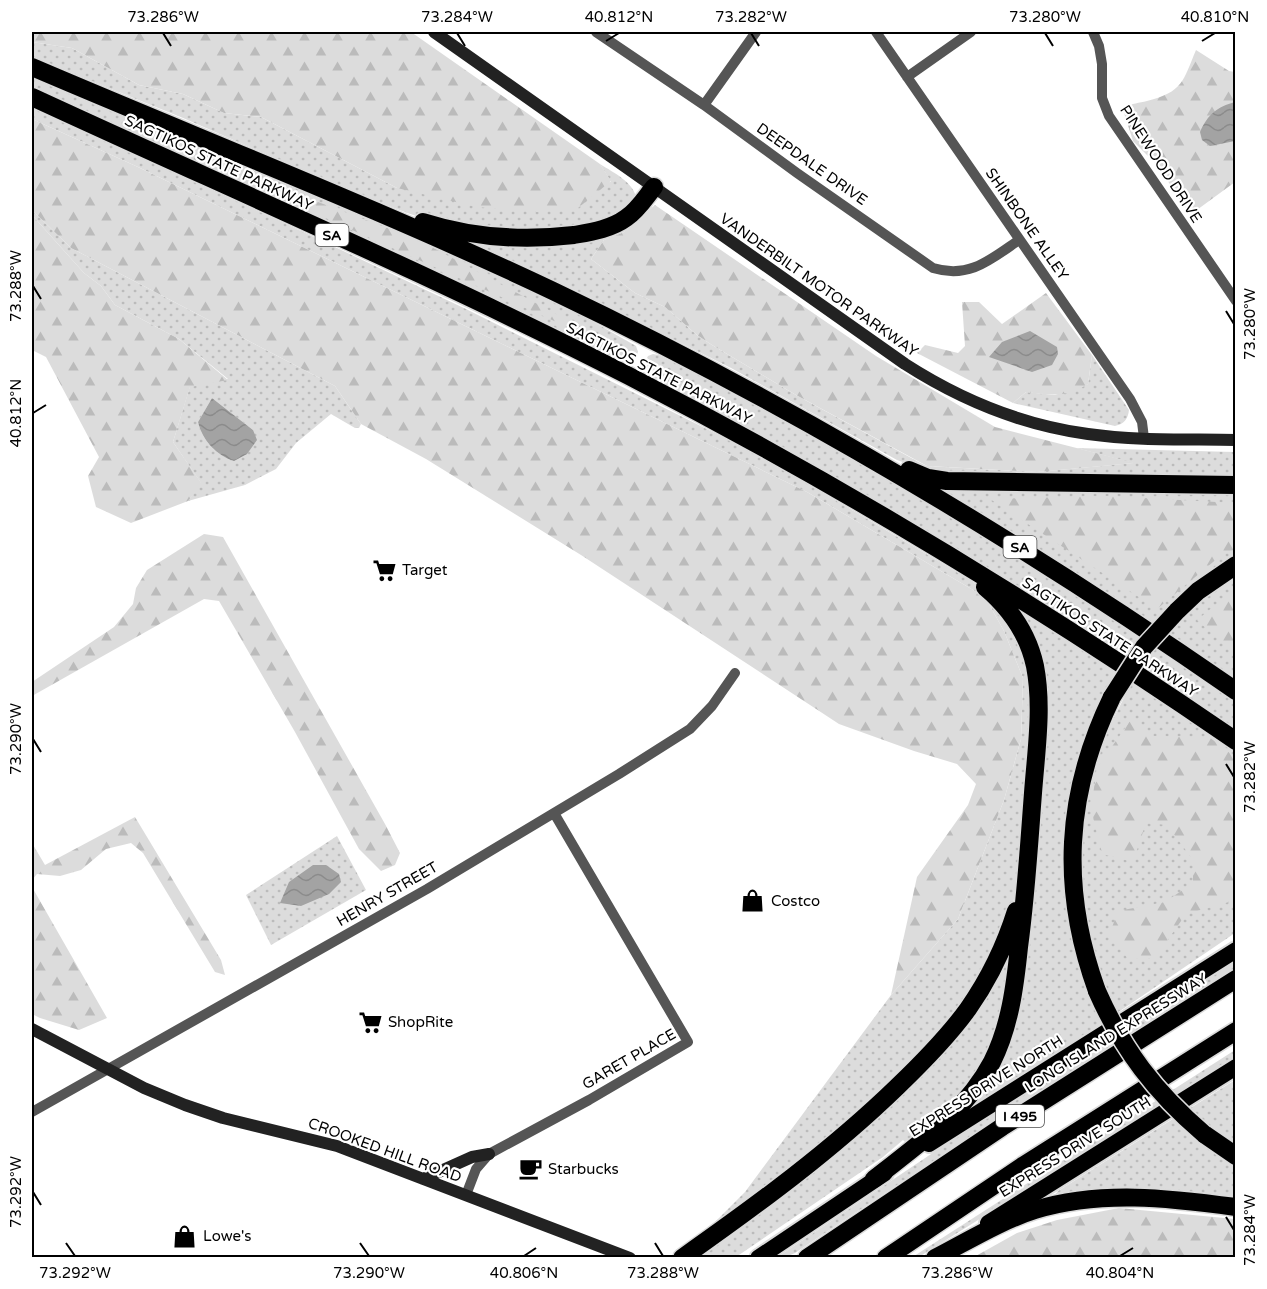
<svg xmlns="http://www.w3.org/2000/svg" width="1267" height="1289" font-family="'Varela Round',sans-serif">
<defs>
<pattern id="grass-dots" width="8" height="8" patternUnits="userSpaceOnUse" patternTransform="scale(1.5)"><rect width="8" height="8" fill="#dcdcdc"/><path d="M2 2h.1M6 6h.1" fill="none" stroke="#bbb" stroke-width="1.8" stroke-linecap="round"/></pattern>
<pattern id="forest-firs" width="22" height="20" patternUnits="userSpaceOnUse" patternTransform="scale(1.5)"><rect width="22" height="20" fill="#dcdcdc"/><path d="M5 1l3.5 6h-7zM16 11l3.5 6h-7z" fill="#bbb"/></pattern>
<pattern id="water-waves" width="16" height="10" patternUnits="userSpaceOnUse" patternTransform="scale(1.5)"><rect width="16" height="10" fill="#a3a3a3"/><path d="M0 5q4-4 8 0t8 0" fill="none" stroke="#8b8b8b"/></pattern>
</defs>
<rect width="100%" height="100%" fill="#fff"/>
<path fill="url(#grass-dots)" fill-rule="evenodd" d="M32,42L72,48L139,85L183,94L224,113L261,117L397,188L611,182L600,164C614,173 634,182 637,200L609,223L552,233L454,227L410,214L365,197L183,118L32,57Z
M32,75L362,212L541,292L636,346L638,352L634,361L626,362L541,325L32,90Z
M32,108L280,221L466,309L759,455L972,581L1000,607L1020,635L1031,679V777L1021,878L1000,941L958,1014L886,1092L791,1173L700,1237L745,1192L891,995L958,919L1004,800L1021,739L1023,678L1004,631L985,597L807,492L138,167L32,119Z
M655,205L624,232L604,240L591,259L635,293L665,307L697,335L712,345L796,395L926,466L1037,472L1133,463L1076,448L1235,452V480L938,474L897,460L731,368L572,289L439,233L623,228Z
M32,210L71,248L335,386L361,424L359,428H355L331,414L296,443L276,469L245,485L188,501L201,483L173,442L190,386L228,379L179,339L115,305L101,286L84,273L32,215ZM212,398L253,430L234,461C217,456 202,440 198,422Z
M653,354L659,355L812,430L979,528L1235,698V734C1197,707 1160,678 1121,653C968,554 810,466 652,376L646,370L644,364L648,356Z
M1092,355L1129,410C1128,419 1124,424 1115,426L1013,403L1026,392L1055,395L1088,384Z
M924,481L1235,490V557L1175,605L1186,616L1202,600L1235,573V679C1134,609 1030,544 924,481Z
M1017,609L1025,610L1186,714L1235,751V933L1117,1013L1104,982L1085,917L1079,871L1081,826L1090,779L1105,735L1127,692L1113,683L1086,735L1064,828L1068,913L1104,1022L976,1104L974,1102L1003,1056L1043,677Z
M337,836L366,890L271,945L246,895Z
M1008,950L1014,952L1011,981L985,1063L940,1118L905,1142L903,1140L883,1157L736,1257L694,1258L843,1147Z
M1235,961V969L956,1146L795,1253L786,1257L776,1258L952,1140Z
M1235,1050V1059L919,1257L911,1258Z
M1235,1080V1203L1052,1198L1058,1191Z"/>
<path fill="url(#forest-firs)" d="M32,32H411L600,164L611,181L578,208L537,212L477,207L397,188L261,117L224,113L183,94L139,85L72,48L32,42Z
M1196,50L1229,71L1235,72V182L1190,215L1158,166L1133,141L1124,113L1125,108C1132,103 1139,103 1147,101C1183,92 1183,81 1196,50Z
M32,119L138,167L807,492L985,597L1004,631L1023,678L1021,739L1004,800L958,919L891,995L917,877L968,805L976,784L957,764L914,751L839,724L581,555L426,459L361,424L335,386L71,248L32,210Z
M188,151L211,155L318,202L417,239L582,328L581,333L221,171Z
M655,205L876,356L995,427L1135,463L1037,472L927,466L796,395L712,345L697,335L665,307L635,293L591,259L604,240L624,232Z
M32,215L84,273L101,286L115,305L179,339L228,380L190,387L173,442L202,484L188,501L131,523L96,507L88,476L99,457L46,357L32,350Z
M1046,293L1092,355L1088,384C1066,398 1051,395 1026,392L1013,403L917,353L925,345L958,353L965,346L962,302H979L1002,324Z
M1106,496L1235,503V549L1219,557L1157,609L990,499Z
M204,534L223,537L385,824L400,853L395,865L381,871L359,849L295,732L219,601L204,599L32,696V682L114,627L133,604L136,588L147,570Z
M1235,589V654L1197,620Z
M1132,718L1151,736L1209,737L1235,757L1236,900L1186,914L1155,958L1128,959L1110,933L1118,911L1165,902L1193,883V860L1167,825L1146,823L1133,862L1102,854L1091,808L1097,768Z
M135,817L221,960L225,975L215,972L143,853L131,843L106,849L81,870L60,876L37,874L32,880V843L45,865Z
M32,887L107,1018L79,1030L40,1018L32,1014Z
M1119,1208L1235,1219V1257L1165,1256L1157,1258L974,1257L1017,1233L1057,1220Z"/>
<path fill="url(#water-waves)" d="M1235,102V141L1210,146L1202,140L1200,132C1208,114 1217,107 1235,102Z
M1030,331L1057,347L1058,354L1052,365L1032,372L989,357L1002,342Z
M212,398L253,430L257,440L247,454L234,461C217,456 202,440 198,422Z
M313,865H326L339,874L341,882L329,894L301,906L280,903L289,882Z"/>
<g fill="none" stroke-linecap="round" stroke-linejoin="round">
<defs>
<path id="trunk" d="M929,1144L1236,950
M988,1223L1236,1067
M758,1258L885,1173"/>
<path id="motorway" d="M32,67C205,141 382,210 553,291C792,405 1018,540 1236,691
M32,97C231,189 434,276 629,376C839,484 1041,607 1236,741
M423,222C473,238 522,241 574,235C591,232 611,229 626,218C638,210 645,198 654,187
M909,470L928,478L947,481L1236,485
M1177,611L1198,591L1236,565
M1097,991C1060,889 1065,794 1112,697
M1204,1134L1236,1156
M874,1179C917,1145 966,1112 992,1062C1010,1026 1015,986 1019,947C1026,896 1029,845 1033,793C1036,752 1043,707 1035,666C1028,634 1010,608 985,587
M682,1258C757,1205 831,1151 897,1087C922,1063 947,1038 968,1009C989,979 1005,946 1016,911
M807,1258L1002,1127L1236,979
M886,1258L1024,1165L1236,1031
M935,1258C968,1241 1000,1221 1035,1210C1100,1190 1169,1198 1236,1207"/>
</defs>
<use href="#trunk" stroke="#dbdbdb" stroke-width="20"/>
<use href="#motorway" stroke="#dbdbdb" stroke-width="21"/>
<path stroke="#555" stroke-width="10" d="M596,32L704,105L797,173L933,268C969,279 990,260 1019,240
M876,32L1130,399L1142,422L1144,438
M1093,32L1099,46L1102,64V98L1109,116L1236,301
M907,77L971,32
M704,105L756,32
M32,1112L427,889L619,774L690,729L712,706L735,673
M466,1195L476,1169L489,1154L589,1100L688,1042L554,813"/>
<path stroke="#222" stroke-width="12" d="M434,32L905,364C961,400 1022,425 1088,434C1137,441 1187,439 1236,440
M32,1029L144,1088L185,1105L223,1118L337,1146L630,1258
M423,1179L472,1157L489,1154"/>
<use href="#trunk" stroke="#000" stroke-width="16"/>
<use href="#motorway" stroke="#000" stroke-width="18"/>
<defs>
<path id="motorway-bridge" d="M1112,697L1144,647L1177,611
M1097,991C1123,1050 1155,1092 1204,1134"/>
</defs>
<use href="#motorway-bridge" stroke="#dbdbdb" stroke-width="21" stroke-linecap="butt"/>
<use href="#motorway-bridge" stroke="#000" stroke-width="18"/>
</g>
<path fill="none" stroke="#000" stroke-width="2" d="M163,33L171,46M457,33L465,46M751,33L759,46M1045,33L1053,46M606,41L619,33M1202,41L1215,33M33,286L41,299M1226,311L1234,324M33,413L46,405M33,739L41,752M1226,764L1234,777M33,1192L41,1205M1226,1217L1234,1230M66,1243L75,1256M360,1243L369,1256M655,1243L663,1256M949,1243L957,1256M524,1256L536,1248M1120,1256L1133,1248"/>
<defs>
<symbol id="supermarket-bare" viewBox="-9 -9 18 18"><path d="M-6-5.5h2.5l.6 2H6L4.5 2H-2.5L-4.4-4H-6ZM-1.5 3.2a1.3 1.3 0 1 0 .1 0ZM3 3.2a1.3 1.3 0 1 0 .1 0Z" fill="#000" stroke="#fff" stroke-width="2.5" paint-order="stroke"/></symbol>
<symbol id="shop-bare" viewBox="-9 -9 18 18"><path d="M-5-2.5h2.3a2.7 3.5 0 0 1 5.4 0H5L5.5 6h-11ZM-1.5-2.5h3a1.5 2.3 0 0 0-3 0Z" fill="#000" stroke="#fff" stroke-width="2.5" paint-order="stroke"/></symbol>
<symbol id="cafe-bare" viewBox="-9 -9 18 18"><path d="M-5.5-4.5H6V0H3Q3 3.5 0 3.5H-2.5Q-5.5 3.5-5.5 0ZM3-3.2v2h1.7v-2ZM-6 4.5H4V6H-6Z" fill="#000" stroke="#fff" stroke-width="2.5" paint-order="stroke"/></symbol>
</defs>
<g fill-rule="evenodd">
<use href="#supermarket-bare" x="368" y="554" width="33" height="33"/>
<use href="#shop-bare" x="736" y="884" width="33" height="33"/>
<use href="#supermarket-bare" x="354" y="1006" width="33" height="33"/>
<use href="#cafe-bare" x="514" y="1152" width="33" height="33"/>
<use href="#shop-bare" x="168" y="1220" width="33" height="33"/>
</g>
<g text-anchor="middle" stroke-width="4.5" stroke-linejoin="round" paint-order="stroke">
<g fill="#fff" stroke="#4c4c4c" stroke-width="1.5">
<rect x="315.5" y="224" width="33" height="22" rx="4.5"/>
<rect x="1003.5" y="536" width="33" height="22" rx="4.5"/>
<rect x="996" y="1105" width="48" height="22" rx="4.5"/>
</g>
<g font-size="14" font-weight="bold" fill="#000">
<text x="332" y="240">SA</text>
<text x="1020" y="552">SA</text>
<text x="1020" y="1121">I 495</text>
</g>
<g font-size="15" fill="#000" stroke="#fff">
<text transform="translate(219 163) rotate(25)" y="5">SAGTIKOS STATE PARKWAY</text>
<text transform="translate(812 164) rotate(35)" y="5">DEEPDALE DRIVE</text>
<text transform="translate(1161 164) rotate(57)" y="5">PINEWOOD DRIVE</text>
<text transform="translate(1027 224) rotate(55)" y="5">SHINBONE ALLEY</text>
<text transform="translate(819 285) rotate(35)" y="5">VANDERBILT MOTOR PARKWAY</text>
<text transform="translate(659 373) rotate(27)" y="5">SAGTIKOS STATE PARKWAY</text>
<text transform="translate(1110 637) rotate(33)" y="5">SAGTIKOS STATE PARKWAY</text>
<text transform="translate(387 894) rotate(-30)" y="5">HENRY STREET</text>
<text transform="translate(1116 1033) rotate(-32)" y="5">LONG ISLAND EXPRESSWAY</text>
<text transform="translate(629 1059) rotate(-30)" y="5">GARET PLACE</text>
<text transform="translate(986 1086) rotate(-32)" y="5">EXPRESS DRIVE NORTH</text>
<text transform="translate(1075 1147) rotate(-32)" y="5">EXPRESS DRIVE SOUTH</text>
<text transform="translate(385 1150) rotate(20)" y="5">CROOKED HILL ROAD</text>
</g>
<g font-size="15" fill="#000" stroke="#fff" text-anchor="start">
<text x="402" y="575">Target</text>
<text x="771" y="906">Costco</text>
<text x="388" y="1027">ShopRite</text>
<text x="548" y="1174">Starbucks</text>
<text x="203" y="1241">Lowe's</text>
</g>
</g>
<rect width="1267" height="1289" fill="none" stroke="#ffffff" stroke-width="66"/>
<rect x="33" y="33" width="1201" height="1223" fill="none" stroke="#000" stroke-width="2"/>
<g font-size="15" text-anchor="middle" fill="#000">
<text x="163" y="22">73.286°W</text>
<text x="457" y="22">73.284°W</text>
<text x="619" y="22">40.812°N</text>
<text x="751" y="22">73.282°W</text>
<text x="1045" y="22">73.280°W</text>
<text x="1215" y="22">40.810°N</text>
<text transform="translate(16 286) rotate(-90)" y="5">73.288°W</text>
<text transform="translate(1250 324) rotate(-90)" y="5">73.280°W</text>
<text transform="translate(16 413) rotate(-90)" y="5">40.812°N</text>
<text transform="translate(16 739) rotate(-90)" y="5">73.290°W</text>
<text transform="translate(1250 777) rotate(-90)" y="5">73.282°W</text>
<text transform="translate(16 1192) rotate(-90)" y="5">73.292°W</text>
<text transform="translate(1250 1230) rotate(-90)" y="5">73.284°W</text>
<text x="75" y="1278">73.292°W</text>
<text x="369" y="1278">73.290°W</text>
<text x="524" y="1278">40.806°N</text>
<text x="663" y="1278">73.288°W</text>
<text x="957" y="1278">73.286°W</text>
<text x="1120" y="1278">40.804°N</text>
</g>
</svg>
